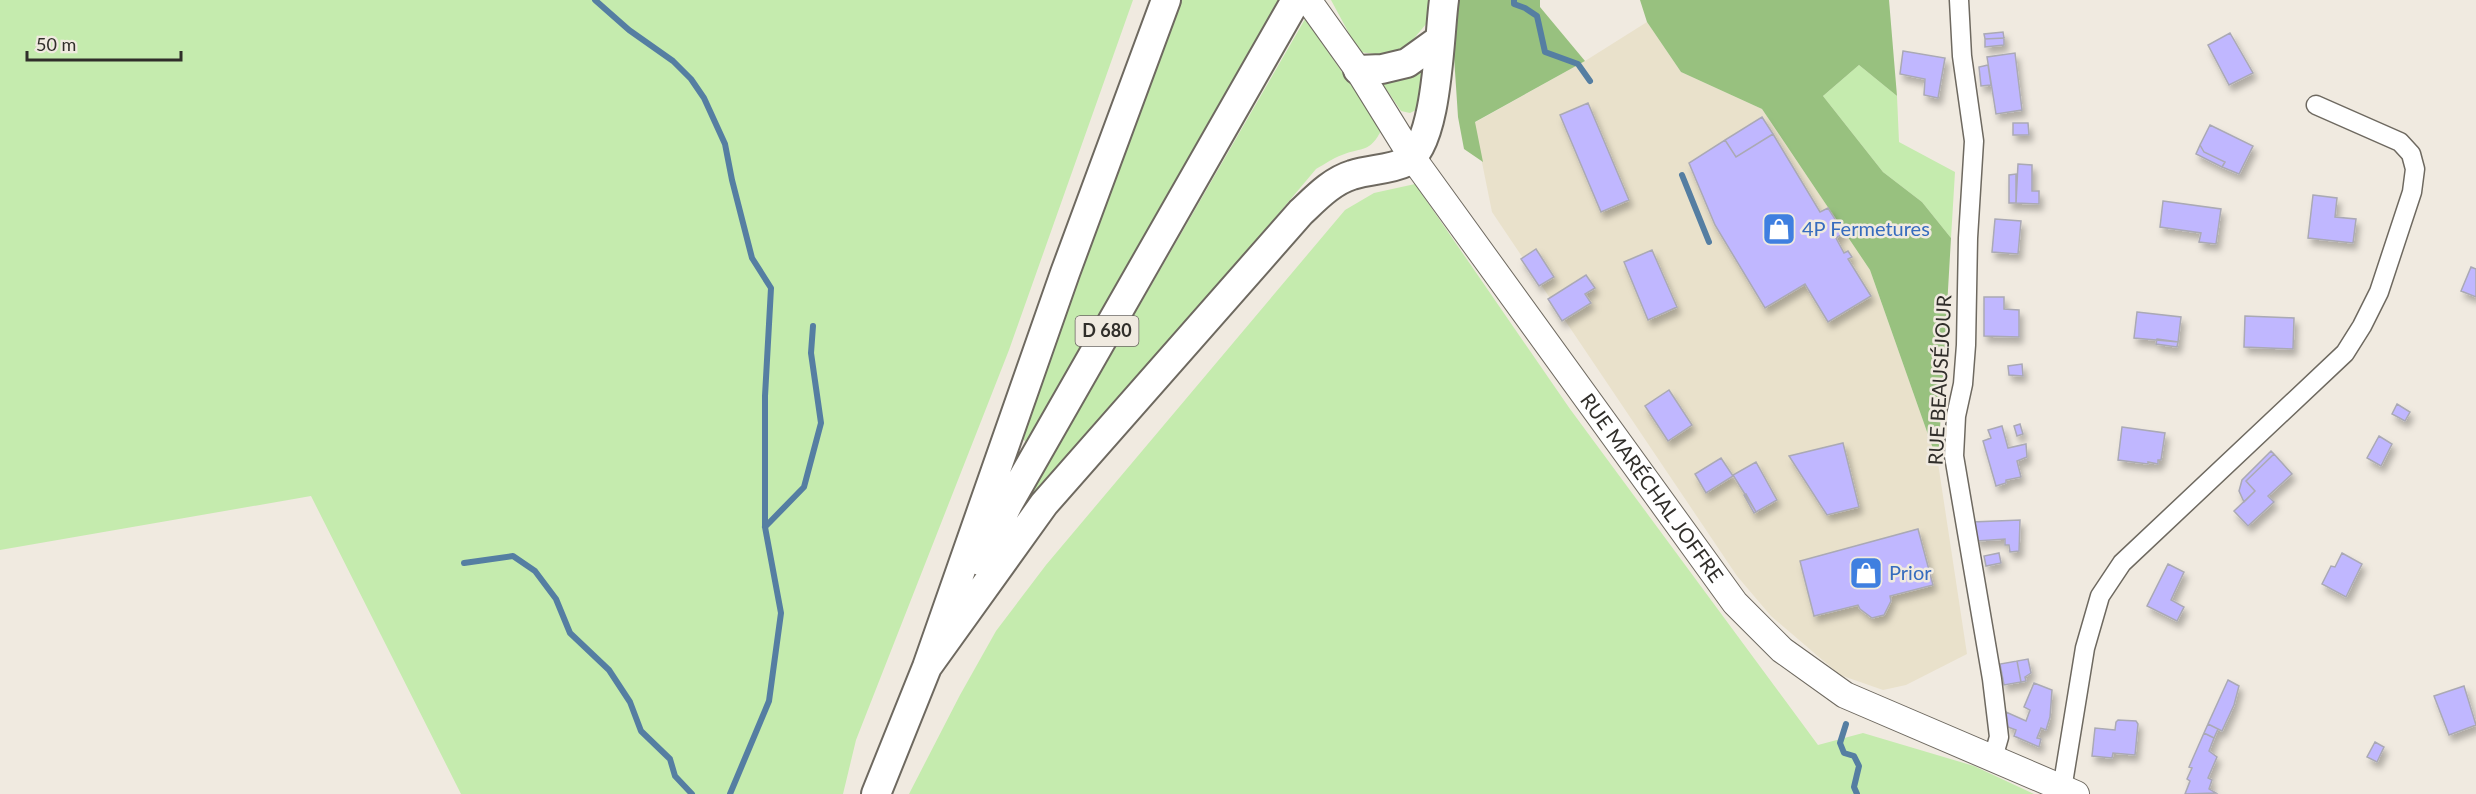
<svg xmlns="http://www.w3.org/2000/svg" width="2476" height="794" font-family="Lato,sans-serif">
<defs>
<filter id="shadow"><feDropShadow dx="3.5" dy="6" stdDeviation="3" flood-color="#0004"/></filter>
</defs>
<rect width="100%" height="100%" fill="#f0eae0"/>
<path fill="#e9e1cb" d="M1647,22L1681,72L1762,109L1870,270L1938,463L1967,654L1906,685L1883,690L1840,675L1771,616L1737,576L1492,212L1474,123L1585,61Z"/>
<path fill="#c5ebae" d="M0,0H1133L1009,350L856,740L843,794H461L311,496L0,550Z
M1175,0H1279L1027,443L1020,436Z
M1331,0H1434L1431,18L1407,47L1383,55L1359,52Z
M1305,19L1382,129C1369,154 1364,146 1342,155C1333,158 1325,164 1316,169L1017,525L1021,511Z
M1428,59L1418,109L1410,113L1401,111L1380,80Z
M1859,65L1897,96L1899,142L1955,172L1951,238L1922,202L1883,172L1823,96Z
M1415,184L1570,409L1818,745L1863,733L1974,766L2034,794H909L960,695L996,631L1046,565L1345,210L1374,193Z"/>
<path fill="#98c17f" d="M1459,0H1540V7L1585,61L1475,122L1483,162L1464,149L1458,117L1453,41Z
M1640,0H1889L1897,96L1859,65L1823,96L1883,172L1922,202L1951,238L1938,463L1870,270L1762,109L1681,72L1647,22Z"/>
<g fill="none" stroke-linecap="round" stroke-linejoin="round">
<path stroke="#557ea2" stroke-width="6" d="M595,0L629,30L673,61L691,79L704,98L725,144L732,180L752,258L771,288L765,396V527L781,613L769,701L730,794
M1514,0V4L1525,8L1537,16L1545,52L1578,64L1590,81
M1682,175L1709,242
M765,527L804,487L821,423L811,353L813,326
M464,563L513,556L535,571L556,599L570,633L609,670L630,702L641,731L670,759L675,776L692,794
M1846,724L1840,743L1844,753L1854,756L1859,766L1854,787L1857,794"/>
</g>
<path fill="#c0b7ff" stroke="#aaa9b4" stroke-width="1.5" filter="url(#shadow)" d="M2003,32L2004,38L1985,39L1984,34Z
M2230,33L2253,73L2229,85L2208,45Z
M2004,38V45L1985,47V39Z
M1903,51L1945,58L1938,98L1924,95L1925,79L1900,74Z
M2015,53L2022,110L1996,114L1987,57Z
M1988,65L1991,85L1981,86L1979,67Z
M1588,103L1629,200L1601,212L1560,115Z
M1762,117L1773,134L1736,157L1725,140Z
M2013,123H2028L2029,135H2013Z
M2210,125L2253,146L2239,174L2222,167L2225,162L2204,152L2200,145Z
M1773,134L1820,212L1828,208L1844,233L1836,238L1844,253L1848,251L1852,257L1848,259L1871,296L1828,322L1805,284L1765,308L1715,225L1689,163L1725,140L1736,157Z
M2200,145L2204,152L2225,162L2222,167L2196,154Z
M2018,164L2032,165V191H2039V204L2016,203Z
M2016,174V203H2009V175Z
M2313,195L2337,198L2335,217L2356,219L2353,243L2308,238Z
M2163,201L2221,209L2216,244L2199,242L2201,233L2160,227Z
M1995,219L2021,221L2018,254L1992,252Z
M1536,249L1554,277L1539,286L1521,259Z
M1652,250L1677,307L1648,320L1624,262Z
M2471,267L2476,269V297L2461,291Z
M1586,275L1595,288L1585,294L1591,303L1562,321L1548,299Z
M1984,297H2004V309L2019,310V337L1984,336Z
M2137,312L2181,317L2178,342L2134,338Z
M2245,316L2294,318L2293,349L2244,347Z
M2157,339L2178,342L2177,347L2156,344Z
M2022,364L2023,376L2009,375L2008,366Z
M1669,390L1692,425L1668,441L1645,406Z
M2397,404L2410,412L2405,421L2392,414Z
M2020,424L2023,434L2017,436L2014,426Z
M2002,426L2008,448L2026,444L2027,457L2017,461L2021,477L2006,480V483L1996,486L1983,441L1991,438L1988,430Z
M2122,427L2165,433L2161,460H2158V464L2148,462V464L2118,460Z
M2379,436L2392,444L2381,466L2367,458Z
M1843,443L1859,507L1827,515L1789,456Z
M2271,451L2274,454L2246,481L2255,491L2244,502L2239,491L2242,480Z
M2274,454L2292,474L2268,496L2274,502L2248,526L2234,511L2255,491L2246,481Z
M1721,458L1733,476L1706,493L1695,474Z
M1756,462L1777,500L1756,512L1733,475Z
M1746,494L1756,512L1754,513L1744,495Z
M2020,520L2019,551L2010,552L2009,545H2005V539L1976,541L1972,522Z
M1918,529L1933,585L1890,596L1891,601L1884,615L1872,618L1860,609L1858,605L1814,616L1800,561Z
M1999,553L2001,563L1986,566L1984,556Z
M2342,553L2362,564L2346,597L2322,584L2331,566L2335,567Z
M2168,564L2184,572L2171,600L2184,607L2177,621L2147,606Z
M2028,659L2031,673L2025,677L2026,681L2021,682L2017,661Z
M2017,661L2021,682L2004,685L2000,664Z
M2228,680L2239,686L2234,705L2222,731L2208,724Z
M2034,683L2052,690L2050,717L2046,730L2041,728L2037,738L2041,739L2039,747L2014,736L2016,730L2008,727L2006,712L2026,721L2030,710L2024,707Z
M2464,686L2476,725L2449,735L2434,696Z
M2118,720L2136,721L2138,724L2135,755L2113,753L2112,758L2092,756L2095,728L2115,730L2116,722Z
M2208,724L2218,729L2214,738L2204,733Z
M2204,733L2214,738L2209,751L2217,757L2208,778L2212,780L2209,789L2216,793L2185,794L2190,781L2187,779L2192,768L2189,767Z
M2375,742L2384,747L2377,762L2367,757Z"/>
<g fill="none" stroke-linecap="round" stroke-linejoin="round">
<defs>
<path id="street" d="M1959,0L1962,56L1974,141L1968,238L1966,345L1963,384L1956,416L1954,456L1992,679L1999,737L1993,758
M2060,788L2064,777L2085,648L2100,596L2122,563L2345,353L2362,326L2379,292L2412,192L2415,169L2411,154L2400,142L2316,105"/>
<g id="secondary">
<path id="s1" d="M1308,0L1358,70L1412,157L1735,603L1782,650L1845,695L2076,794"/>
</g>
<path id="primary" d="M1358,70L1382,69L1407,63L1439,40
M980,561L1008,504L1296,0
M927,667L1044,504L1301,212C1316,198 1332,181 1352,175C1370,169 1389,170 1406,162C1438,146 1439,35 1444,0
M876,794L927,667L1065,273L1166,0"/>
</defs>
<use href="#street" stroke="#6e6960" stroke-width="21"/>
<use href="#secondary" stroke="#6e6960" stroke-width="28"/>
<use href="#primary" stroke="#6e6960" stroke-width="32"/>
<use href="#street" stroke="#fff" stroke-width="18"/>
<use href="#secondary" stroke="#fff" stroke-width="26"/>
<use href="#primary" stroke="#fff" stroke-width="28"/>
</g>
<defs>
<symbol id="shop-square" viewBox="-11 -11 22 22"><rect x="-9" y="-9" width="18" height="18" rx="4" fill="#3f7fe0" stroke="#f0eae0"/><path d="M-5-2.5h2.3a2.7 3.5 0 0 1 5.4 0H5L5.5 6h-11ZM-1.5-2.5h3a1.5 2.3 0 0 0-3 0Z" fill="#fff"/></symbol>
</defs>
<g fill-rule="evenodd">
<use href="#shop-square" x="1760" y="210" width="38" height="38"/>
<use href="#shop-square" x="1847" y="554" width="38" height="38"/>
</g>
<g text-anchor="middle" stroke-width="5" stroke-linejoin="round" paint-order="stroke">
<rect fill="#f0eae0" stroke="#6a6661" stroke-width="1.5" x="1075.5" y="316" width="63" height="30" rx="4.5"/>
<g font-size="18" font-weight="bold" fill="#302e2a">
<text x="1107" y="337">D 680</text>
</g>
<g font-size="20" fill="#366cbe" stroke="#f0eae0" text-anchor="start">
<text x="1802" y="236">4P Fermetures</text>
<text x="1889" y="580">Prior</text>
</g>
<g font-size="20" fill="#302e2a" stroke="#f0eae0">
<text transform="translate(1940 380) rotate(-87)" y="7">RUE BEAUSÉJOUR</text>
<text dy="7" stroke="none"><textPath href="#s1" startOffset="597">RUE MARÉCHAL JOFFRE</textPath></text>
</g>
</g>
<path d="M27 51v9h154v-9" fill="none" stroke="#302e2a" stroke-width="3"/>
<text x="36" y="51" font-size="18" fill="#302e2a" stroke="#f0eae0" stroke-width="4.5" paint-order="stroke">50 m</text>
</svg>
